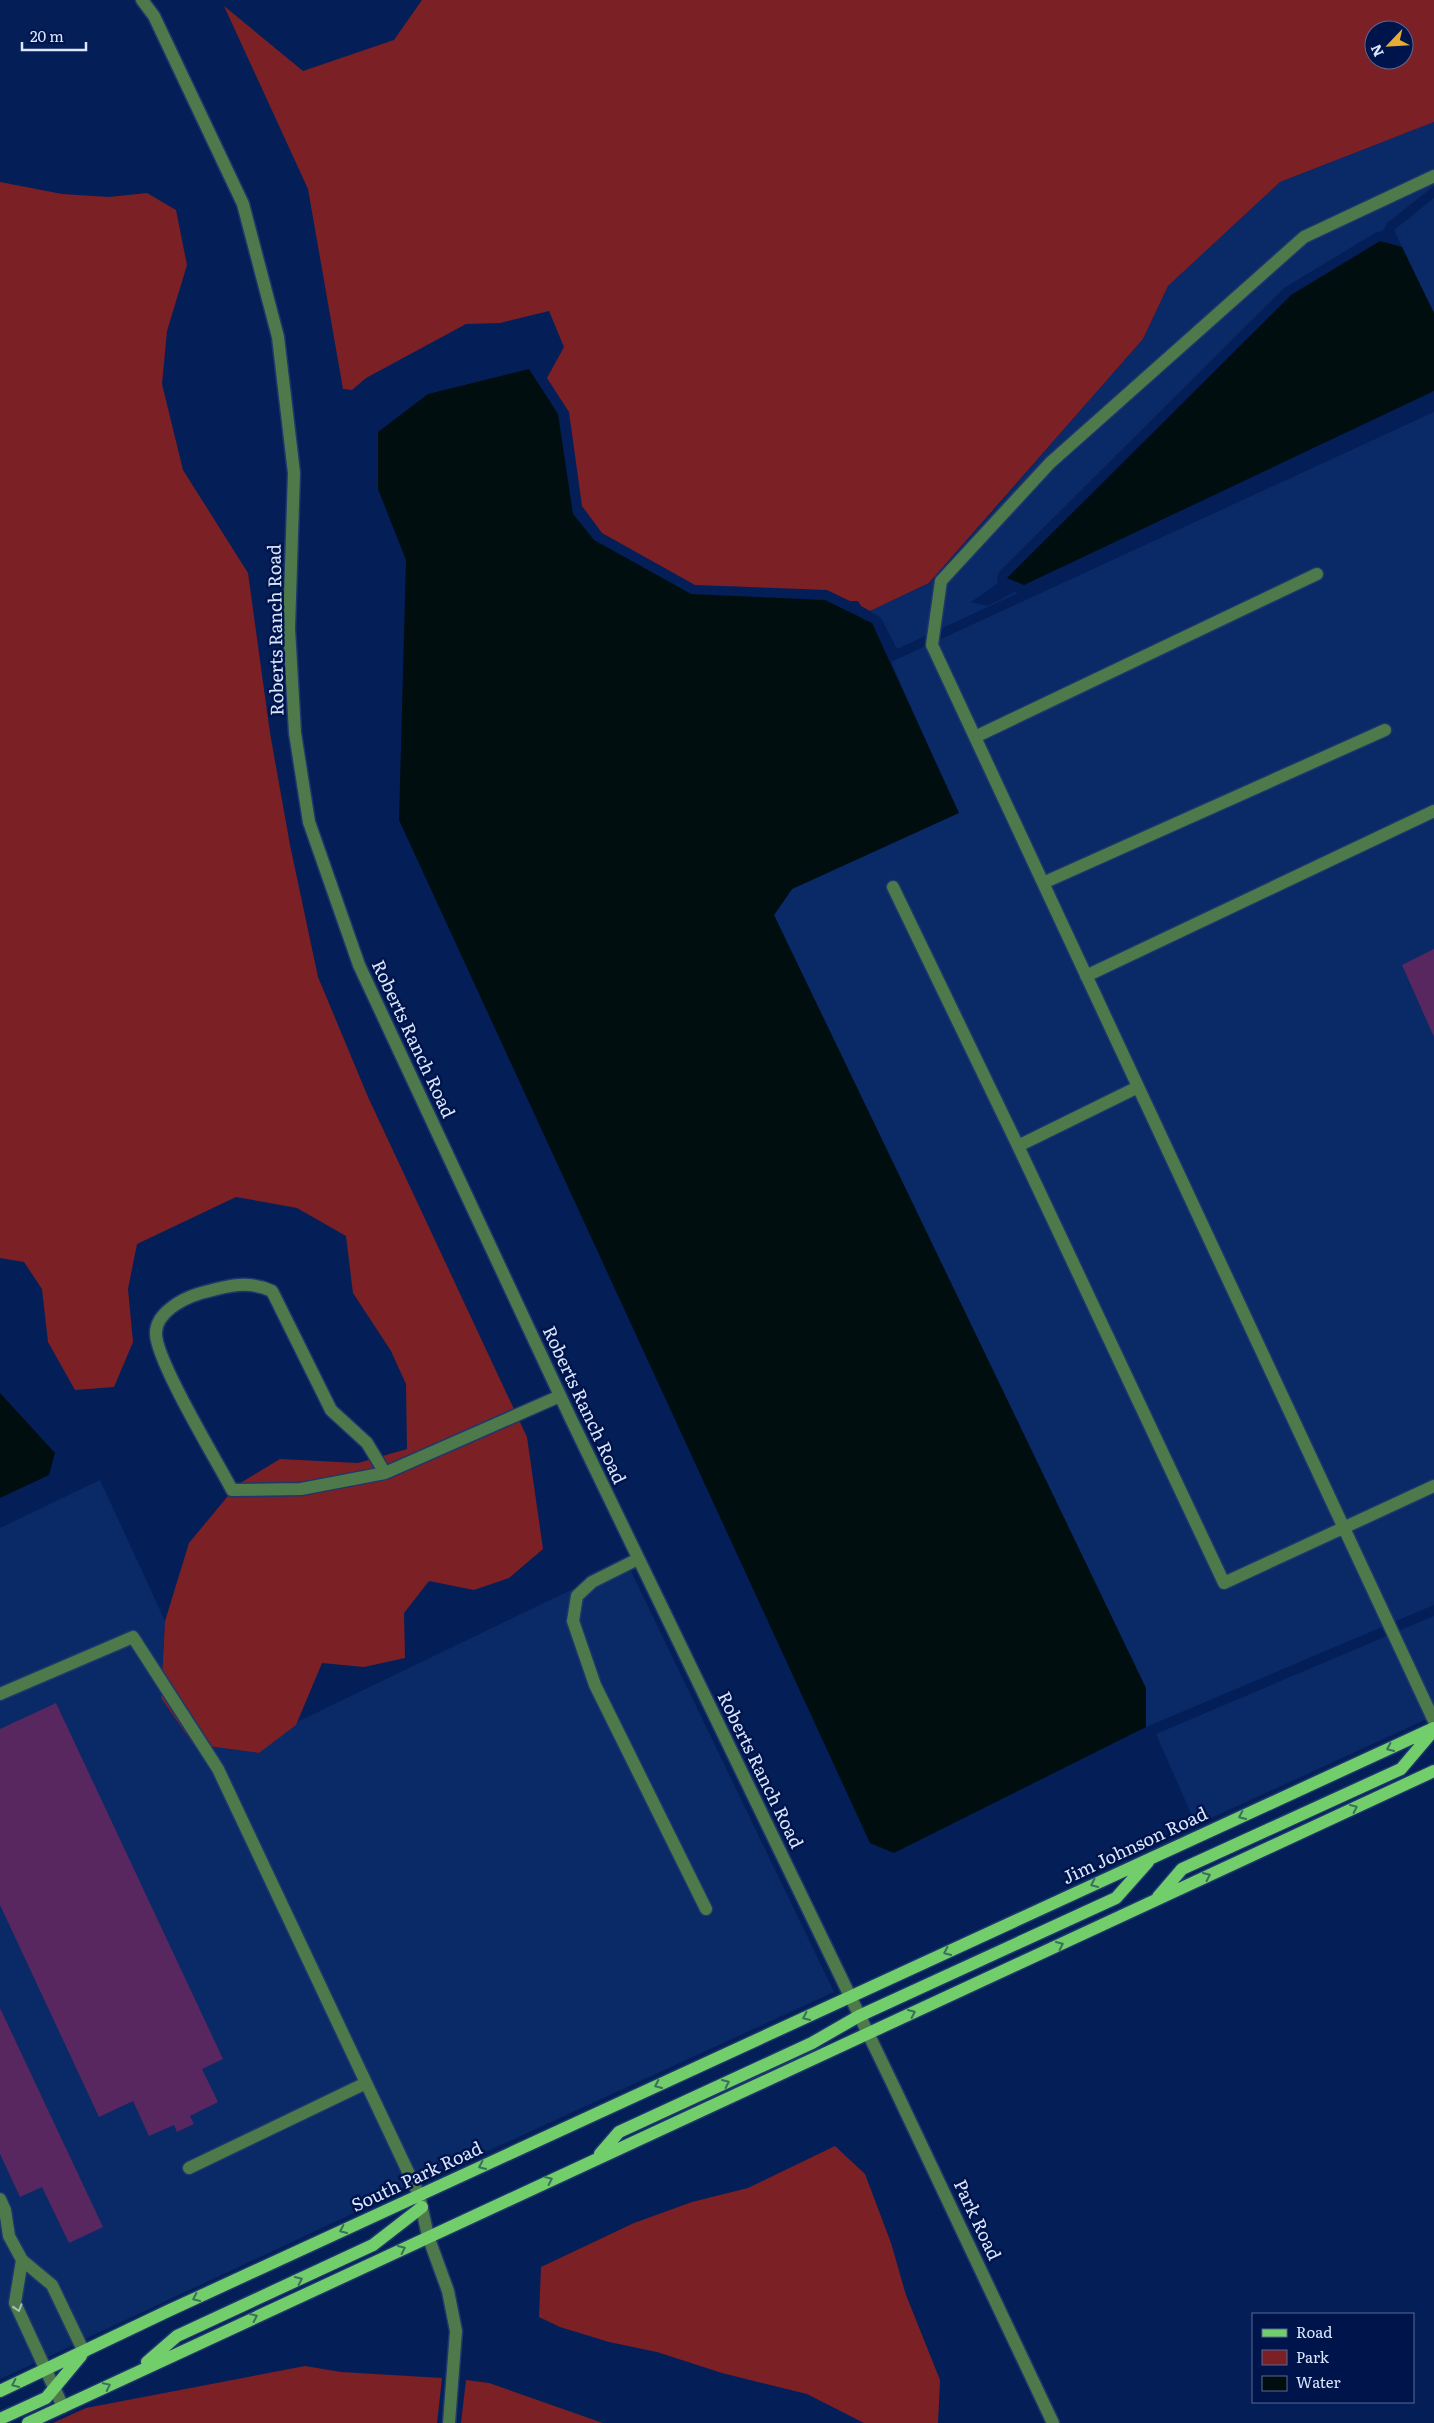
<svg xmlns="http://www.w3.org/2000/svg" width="1434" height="2423" font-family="Literata,serif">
<rect width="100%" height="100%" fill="#041f58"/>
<path fill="#0a2967" d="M1434,122V186L1387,223L1383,231L1375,233L1284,288L999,572L997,578L998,583L971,602L987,606L1015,592L1018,593L897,649L881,618L870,611L930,583L1143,339L1168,286L1280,182Z
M1434,198V316L1394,230Z
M1434,412V1605L1146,1727L774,915L792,889L958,813L891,662Z
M100,1480L165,1621L161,1698L193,1744L259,1753L297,1722L627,1563L834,1992L416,2184L405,2187V2189L85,2339L82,2337L76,2344L0,2379V1528Z
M1434,1616V1712L1429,1718L1196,1825L1156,1734Z"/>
<path fill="#7b2025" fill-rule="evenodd" d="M422,0H1434V122L1280,182L1168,286L1143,339L929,583L870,611L861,606L858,601H850L827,590L695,585L602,533L582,506L569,412L547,378L564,347L549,311L500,323L466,324L366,378L352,390L343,389L308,189L224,6L303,71L394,40ZM1374,30H1404V60H1374Z
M0,182L62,194L109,197L147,193L176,210L187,265L167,331L162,384L183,470L248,573L270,733L290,845L318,977L368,1097L527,1437L543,1549L509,1578L474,1590L429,1581L404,1613L405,1658L364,1667L322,1663L296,1725L259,1753L193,1744L161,1698L165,1621L189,1543L237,1485L280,1459L358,1463L407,1449L406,1384L391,1351L353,1293L346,1236L297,1208L236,1197L137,1244L128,1289L133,1342L114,1387L75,1390L48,1342L42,1289L24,1262L0,1258Z
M835,2146L865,2174L891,2243L906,2295L940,2380L938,2423H864L807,2394L722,2373L657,2352L609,2342L560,2327L539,2317L541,2267L634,2223L692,2202L748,2188Z
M305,2366L341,2372L442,2378L437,2423H53L86,2408Z
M466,2380L489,2383L603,2423H461Z"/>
<path fill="#000e0f" d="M1380,241L1402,247L1434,313V391L1024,585L1007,578L1291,295Z
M529,369L558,414L573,514L594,540L691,594L825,600L872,623L959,813L792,889L774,915L1146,1688V1727L894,1853L870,1843L399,820L406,560L378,489V432L428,394Z
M0,1393L55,1453L49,1475L0,1498Z"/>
<path fill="#58275f" d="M1434,949V1037L1402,965Z
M56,1703L223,2059L202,2069L218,2102L190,2116L194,2124L177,2132L174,2125L149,2136L133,2101L99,2117L0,1905V1729Z
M0,2008L103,2227L69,2243L42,2187L20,2197L0,2154Z"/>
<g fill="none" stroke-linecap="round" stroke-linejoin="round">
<defs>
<path id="minor" d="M142,0L154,16L243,204L278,337L294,473L289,628L295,733L309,822L359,965L571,1419L894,2087L1053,2423
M1434,176L1304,237L1050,463L941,581L932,645L1434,1721
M975,737L1317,574
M1043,883L1385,730
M893,887L1018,1146
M1086,976L1434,811
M1138,1087L1018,1146L1224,1583L1434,1486
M385,1473L301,1489L232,1490C217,1461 155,1359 156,1333C156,1313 182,1299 198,1294C224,1287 246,1279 272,1291L331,1410L367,1443L385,1473L560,1396
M638,1559L592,1582L577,1596L573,1621L595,1685L706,1909
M0,1694L133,1637L218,1769L419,2195L428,2236L448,2291L456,2331L449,2423
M189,2168L366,2083
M0,2199L5,2210L9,2236L22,2260L52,2285L84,2352
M22,2260L15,2303L63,2407"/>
<path id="major" d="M1158,1897L1182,1869L1401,1769L1433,1731
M600,2154L619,2132L812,2043L859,2016L1116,1898L1148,1862
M147,2362L177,2336L373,2245L422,2207
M0,2391L168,2311L1434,1728
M0,2419L46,2398L81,2356
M28,2423L1434,1771"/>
</defs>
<use href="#minor" stroke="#1e376c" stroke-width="15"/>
<use href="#major" stroke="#1e376c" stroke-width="15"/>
<use href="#minor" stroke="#4e794a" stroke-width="12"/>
<use href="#major" stroke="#72ce6b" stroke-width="12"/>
</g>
<defs><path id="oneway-chevron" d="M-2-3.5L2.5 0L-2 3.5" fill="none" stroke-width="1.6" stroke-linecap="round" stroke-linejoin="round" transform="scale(1.25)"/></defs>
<g stroke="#39715c">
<use href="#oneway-chevron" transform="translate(1390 1748) rotate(155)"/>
<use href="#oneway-chevron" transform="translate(1354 1808) rotate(-25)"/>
<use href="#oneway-chevron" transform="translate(1242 1816) rotate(155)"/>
<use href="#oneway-chevron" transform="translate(1207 1876) rotate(-25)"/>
<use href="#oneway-chevron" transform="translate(1094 1884) rotate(155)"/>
<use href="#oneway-chevron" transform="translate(1060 1945) rotate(-25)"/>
<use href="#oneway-chevron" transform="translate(947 1952) rotate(155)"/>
<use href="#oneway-chevron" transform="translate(912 2013) rotate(-25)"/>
<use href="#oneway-chevron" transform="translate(806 2017) rotate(155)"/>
<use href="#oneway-chevron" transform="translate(726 2083) rotate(-25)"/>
<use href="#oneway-chevron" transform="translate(658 2085) rotate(155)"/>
<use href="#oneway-chevron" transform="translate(482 2166) rotate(155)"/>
<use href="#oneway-chevron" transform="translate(549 2180) rotate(-25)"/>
<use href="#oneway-chevron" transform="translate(343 2230) rotate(155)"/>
<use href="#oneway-chevron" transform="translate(402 2249) rotate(-25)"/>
<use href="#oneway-chevron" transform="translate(299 2280) rotate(-25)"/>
<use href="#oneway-chevron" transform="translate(196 2298) rotate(155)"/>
<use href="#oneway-chevron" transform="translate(254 2317) rotate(-25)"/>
<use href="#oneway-chevron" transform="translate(15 2384) rotate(155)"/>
<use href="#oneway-chevron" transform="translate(107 2386) rotate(-26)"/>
</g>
<use stroke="#aac0be" href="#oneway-chevron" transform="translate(18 2308) rotate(73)"/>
<g text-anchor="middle" stroke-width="5" stroke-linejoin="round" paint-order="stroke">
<g font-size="18" fill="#dbe7fd" stroke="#00144c">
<text transform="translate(276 630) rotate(-91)" y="6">Roberts Ranch Road</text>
<text transform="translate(413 1039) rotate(65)" y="6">Roberts Ranch Road</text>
<text transform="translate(584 1405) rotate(65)" y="6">Roberts Ranch Road</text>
<text transform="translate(760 1770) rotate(64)" y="6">Roberts Ranch Road</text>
<text transform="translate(1135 1846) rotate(-25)" y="6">Jim Johnson Road</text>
<text transform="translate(417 2177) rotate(-25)" y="6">South Park Road</text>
<text transform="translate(977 2220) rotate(65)" y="6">Park Road</text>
</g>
</g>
<rect x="1252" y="2313" width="162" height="90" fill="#00144c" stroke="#586893"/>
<rect x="1262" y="2329" width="25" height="8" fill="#72ce6b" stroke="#586893"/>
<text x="1296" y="2338" font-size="15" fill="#dbe7fd">Road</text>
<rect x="1262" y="2350" width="25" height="15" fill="#7b2025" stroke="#586893"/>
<text x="1296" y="2363" font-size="15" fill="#dbe7fd">Park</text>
<rect x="1262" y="2376" width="25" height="15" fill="#000e0f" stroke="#586893"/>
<text x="1296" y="2388" font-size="15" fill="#dbe7fd">Water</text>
<g transform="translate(1389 45) rotate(245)"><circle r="24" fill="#00144c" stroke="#586893"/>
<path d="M0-4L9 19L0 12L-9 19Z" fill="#e5ad35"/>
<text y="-8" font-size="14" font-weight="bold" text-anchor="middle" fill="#dbe7fd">N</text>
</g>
<path d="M22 42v8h64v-8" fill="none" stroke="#dbe7fd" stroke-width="2.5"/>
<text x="30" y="42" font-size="15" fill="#dbe7fd" stroke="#00144c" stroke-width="4" paint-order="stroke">20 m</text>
</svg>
